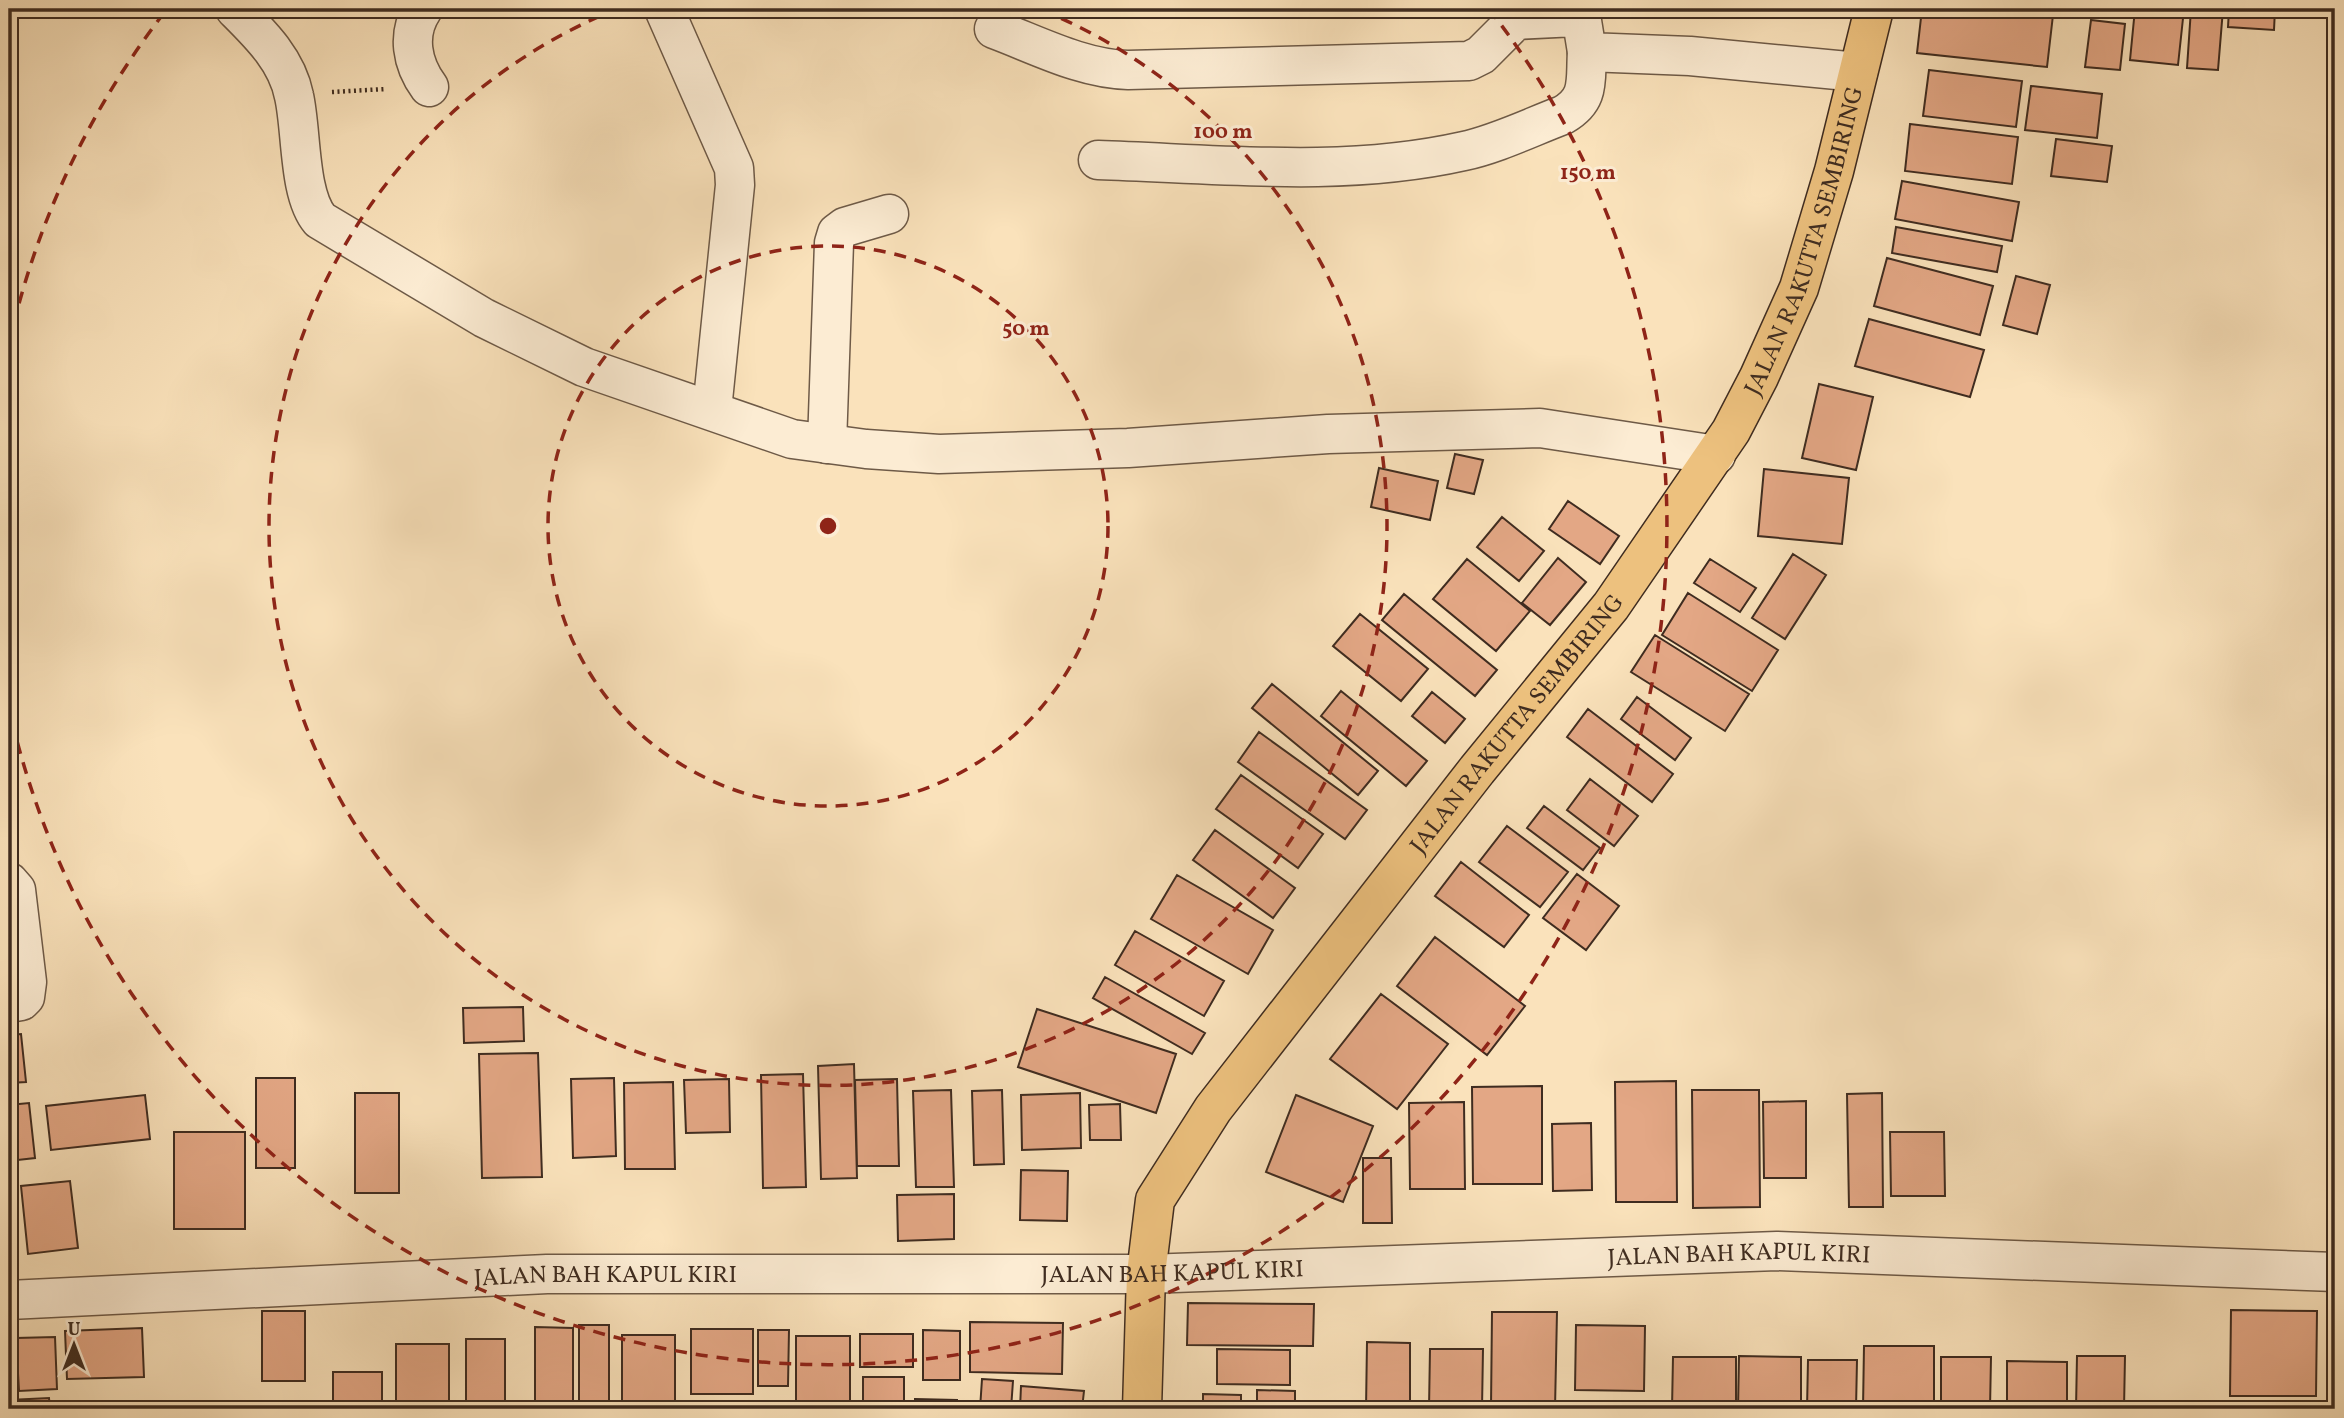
<svg xmlns="http://www.w3.org/2000/svg" width="2344" height="1418" font-family="Vollkorn,serif">
<rect width="100%" height="100%" fill="#fae2bb"/>
<filter id="stains"><feTurbulence type="fractalNoise" baseFrequency=".00286" numOctaves="4"/><feColorMatrix values="0 0 0 0 .2 0 0 0 0 .09 0 0 0 0 .02 0 0 0 .5 -.17"/></filter>
<radialGradient id="worn" r=".72"><stop offset=".6" stop-color="#630" stop-opacity="0"/><stop offset="1" stop-color="#630" stop-opacity=".3"/></radialGradient>
<path fill="#e3a785" stroke="#3f2c20" stroke-width="2" d="M1922,9H1991L2053,15L2047,67L1917,53Z
M2135,9H2184L2178,65L2130,60Z
M2191,9H2223L2218,70L2187,68Z
M2229,9H2275L2274,30L2228,27Z
M2091,20L2125,24L2120,70L2085,67Z
M1929,70L2022,81L2016,127L1923,116Z
M2031,86L2102,94L2097,138L2025,130Z
M1910,124L2018,137L2012,184L1905,171Z
M2056,139L2112,146L2107,182L2051,176Z
M1902,181L2019,202L2012,241L1895,219Z
M1896,227L2002,246L1997,272L1892,253Z
M1887,258L1993,286L1980,335L1874,306Z
M2016,276L2050,285L2037,334L2003,325Z
M1869,319L1984,350L1970,397L1855,366Z
M1819,384L1873,397L1856,470L1802,458Z
M1455,454L1483,460L1474,494L1447,488Z
M1379,468L1438,481L1430,520L1371,507Z
M1764,469L1849,478L1842,544L1758,536Z
M1568,501L1619,536L1600,564L1549,529Z
M1502,517L1544,551L1519,581L1477,547Z
M1793,554L1826,575L1785,639L1752,618Z
M1558,558L1586,582L1550,625L1522,603Z
M1467,559L1530,611L1496,651L1433,599Z
M1710,559L1756,588L1740,612L1694,583Z
M1688,593L1778,650L1752,691L1662,635Z
M1404,594L1497,670L1475,696L1382,620Z
M1360,614L1428,669L1401,701L1333,646Z
M1655,635L1749,694L1725,731L1631,672Z
M1272,684L1378,771L1358,795L1252,708Z
M1341,691L1427,761L1406,786L1321,716Z
M1432,692L1465,719L1445,743L1412,716Z
M1637,697L1691,738L1675,760L1621,719Z
M1588,709L1673,774L1652,802L1567,737Z
M1259,732L1367,810L1345,839L1238,762Z
M1241,775L1323,834L1298,868L1216,809Z
M1590,779L1638,816L1614,846L1567,810Z
M1544,806L1600,848L1583,870L1527,828Z
M1507,826L1568,872L1540,907L1479,862Z
M1215,830L1295,888L1273,918L1193,860Z
M1461,862L1529,915L1504,947L1435,896Z
M1577,874L1619,906L1586,950L1543,918Z
M1177,875L1273,930L1248,974L1151,919Z
M1135,931L1224,981L1204,1016L1115,965Z
M1435,937L1525,1006L1487,1055L1397,986Z
M1105,977L1205,1033L1192,1054L1093,998Z
M1381,994L1448,1044L1397,1109L1330,1059Z
M523,1007L524,1041L464,1043L463,1008Z
M1037,1009L1176,1054L1156,1113L1018,1067Z
M21,1034L26,1082L9,1083V1035Z
M538,1053L542,1177L482,1178L479,1054Z
M854,1064L857,1178L821,1179L818,1066Z
M803,1074L806,1187L763,1188L761,1075Z
M256,1078H295V1168H256Z
M614,1078L616,1156L573,1158L571,1079Z
M729,1079L730,1132L686,1133L684,1080Z
M897,1079L899,1166H857L855,1080Z
M1676,1081L1677,1202H1616L1615,1082Z
M673,1082L675,1169H625L624,1083Z
M1542,1086V1184H1473L1472,1087Z
M951,1090L954,1187H916L913,1091Z
M1002,1090L1004,1164L974,1165L972,1091Z
M1692,1090H1759L1760,1207L1693,1208Z
M355,1093H399V1193H355Z
M1080,1093L1081,1148L1022,1150L1021,1095Z
M1882,1093L1883,1207H1849L1847,1094Z
M145,1095L150,1139L51,1150L46,1106Z
M1296,1095L1373,1126L1343,1202L1266,1172Z
M1806,1101V1178H1764L1763,1102Z
M1464,1102L1465,1189H1410L1409,1103Z
M29,1103L35,1158L9,1161V1105Z
M1120,1104L1121,1140H1090L1089,1105Z
M1591,1123L1592,1190L1553,1191L1552,1124Z
M174,1132H245V1229H174Z
M1890,1132H1944L1945,1196H1891Z
M1363,1158H1391L1392,1223H1363Z
M1021,1170L1068,1171L1067,1221L1020,1220Z
M70,1181L78,1248L28,1254L21,1186Z
M9,1191L16,1251L9,1252Z
M954,1194V1239L898,1241L897,1195Z
M1188,1303L1314,1304L1313,1346L1187,1345Z
M2231,1310L2317,1311L2316,1396H2230Z
M262,1311H305V1381H262Z
M1492,1312H1557L1555,1409L1491,1407Z
M970,1322L1063,1323L1062,1374L970,1372Z
M579,1325H609V1409H579Z
M1576,1325L1645,1326L1644,1391L1575,1390Z
M535,1327L573,1328V1409H535Z
M142,1328L144,1377L67,1379L65,1331Z
M691,1329H753V1394H691Z
M758,1330H789L788,1386H758Z
M923,1330L960,1331V1380H923Z
M860,1334H913V1367H860Z
M622,1335H675V1409H622Z
M796,1336H850V1409H796Z
M55,1337L57,1389L19,1391L16,1338Z
M466,1339H505V1409H466Z
M1367,1342L1410,1343V1409H1366Z
M396,1344H449V1409H396Z
M1864,1346H1934V1409H1863Z
M1217,1349L1290,1350V1385L1217,1384Z
M1430,1349H1483L1482,1409H1429Z
M1739,1356L1801,1357V1409H1738Z
M2077,1356H2125L2124,1409H2076Z
M1673,1357H1736V1409H1672Z
M1941,1357H1991L1990,1409H1941Z
M1808,1360H1857L1856,1409H1807Z
M2007,1361L2067,1362V1409H2007Z
M333,1372H382V1409H333Z
M863,1377H904V1409H863Z
M982,1379L1013,1381L1011,1409H980Z
M1021,1386L1084,1391L1082,1409H1020Z
M1257,1390L1295,1391V1409H1257Z
M1203,1394L1241,1395V1409H1203Z
M49,1398L50,1409H9V1400Z
M915,1399L957,1400V1409H915Z
M725,1405H771V1409H725Z
M1578,1407H1655V1409H1578Z"/>
<g fill="none" stroke-linecap="round" stroke-linejoin="round">
<defs>
<g id="minor">
<path d="M235,9C260,34 287,60 294,96C302,131 298,194 320,220L484,318L584,367L792,439L866,449L939,454L1128,448L1328,434L1540,428L1716,455"/>
<path d="M423,9C406,34 412,64 429,87"/>
<path d="M664,9L734,168L735,185L712,410"/>
<path d="M994,29C1037,45 1082,69 1128,70L1469,61L1481,55L1516,20L1576,17L1582,21L1587,52L1690,56L1858,72"/>
<path d="M1098,160C1220,164 1344,178 1464,151C1497,144 1531,127 1563,115C1591,99 1585,80 1587,52"/>
<path d="M827,444L834,243L837,233L845,227L889,214"/>
<path d="M9,882L16,890L27,982L25,997L21,1001L9,1003"/>
<path id="s1" d="M9,1300L547,1274H1146L1777,1251L2335,1272"/>
</g>
<g id="major">
<path id="s2" d="M1142,1409L1146,1274L1155,1200L1213,1109L1477,770L1611,606L1731,431L1759,377L1799,288L1834,171L1874,9"/>
</g>
</defs>
<use href="#minor" stroke="#6e5a47" stroke-width="41"/>
<use href="#major" stroke="#3f2c20" stroke-width="41"/>
<path stroke="#3f2c20" stroke-width="4.5" stroke-dasharray="2 3.5" stroke-linecap="butt" d="M332,92L386,89"/>
<use href="#minor" stroke="#fcecd3" stroke-width="38"/>
<use href="#major" stroke="#edc17e" stroke-width="38"/>
</g>
<g fill="none" stroke="#8f2418" stroke-width="3.5" stroke-dasharray="12 9">
<circle cx="828" cy="526" r="280"/>
<path d="M1042 10A559 559 0 1 1 614 10"/>
<path d="M9 344A839 839 0 0 1 167 9M1489 9A839 839 0 1 1 9 708"/>
</g>
<g text-anchor="middle" stroke-width="6" stroke-linejoin="round" paint-order="stroke">
<g font-size="24" fill="#3f2c20" stroke="#fcecd3">
<text dy="8" stroke="none"><textPath href="#s2" startOffset="1376">JALAN RAKUTTA SEMBIRING</textPath></text>
<text dy="8" stroke="none"><textPath href="#s2" startOffset="808">JALAN RAKUTTA SEMBIRING</textPath></text>
<text dy="8" stroke="none"><textPath href="#s1" startOffset="1731">JALAN BAH KAPUL KIRI</textPath></text>
<text dy="8" stroke="none"><textPath href="#s1" startOffset="1164">JALAN BAH KAPUL KIRI</textPath></text>
<text dy="8" stroke="none"><textPath href="#s1" startOffset="597">JALAN BAH KAPUL KIRI</textPath></text>
</g>
</g>
<circle cx="828" cy="526" r="10" fill="#8f2418" stroke="#fcecd3" stroke-width="3.5"/>
<g font-size="21" text-anchor="middle" font-weight="bold" fill="#8f2418" stroke="#fcecd3" stroke-width="6" stroke-linejoin="round" paint-order="stroke">
<text x="1223" y="138">100 m</text>
<text x="1588" y="179">150 m</text>
<text x="1026" y="335">50 m</text>
</g>
<rect width="2344" height="1418" fill="none" stroke="#fae2bb" stroke-width="35"/>
<rect x="10" y="10" width="2323" height="1397" fill="none" stroke="#3f2c20" stroke-width="3.5"/>
<rect x="18" y="18" width="2309" height="1383" fill="none" stroke="#3f2c20" stroke-width="2"/>
<g transform="translate(74 1345)" stroke="#fcecd3" stroke-width="5" paint-order="stroke">
<path d="M0-5L12 26L0 18L-12 26Z" fill="#3f2c20"/>
<text y="-10" font-size="19" font-weight="bold" text-anchor="middle" fill="#3f2c20">U</text>
</g>
<rect width="100%" height="100%" filter="url(#stains)"/>
<rect width="100%" height="100%" fill="url(#worn)"/>
</svg>
